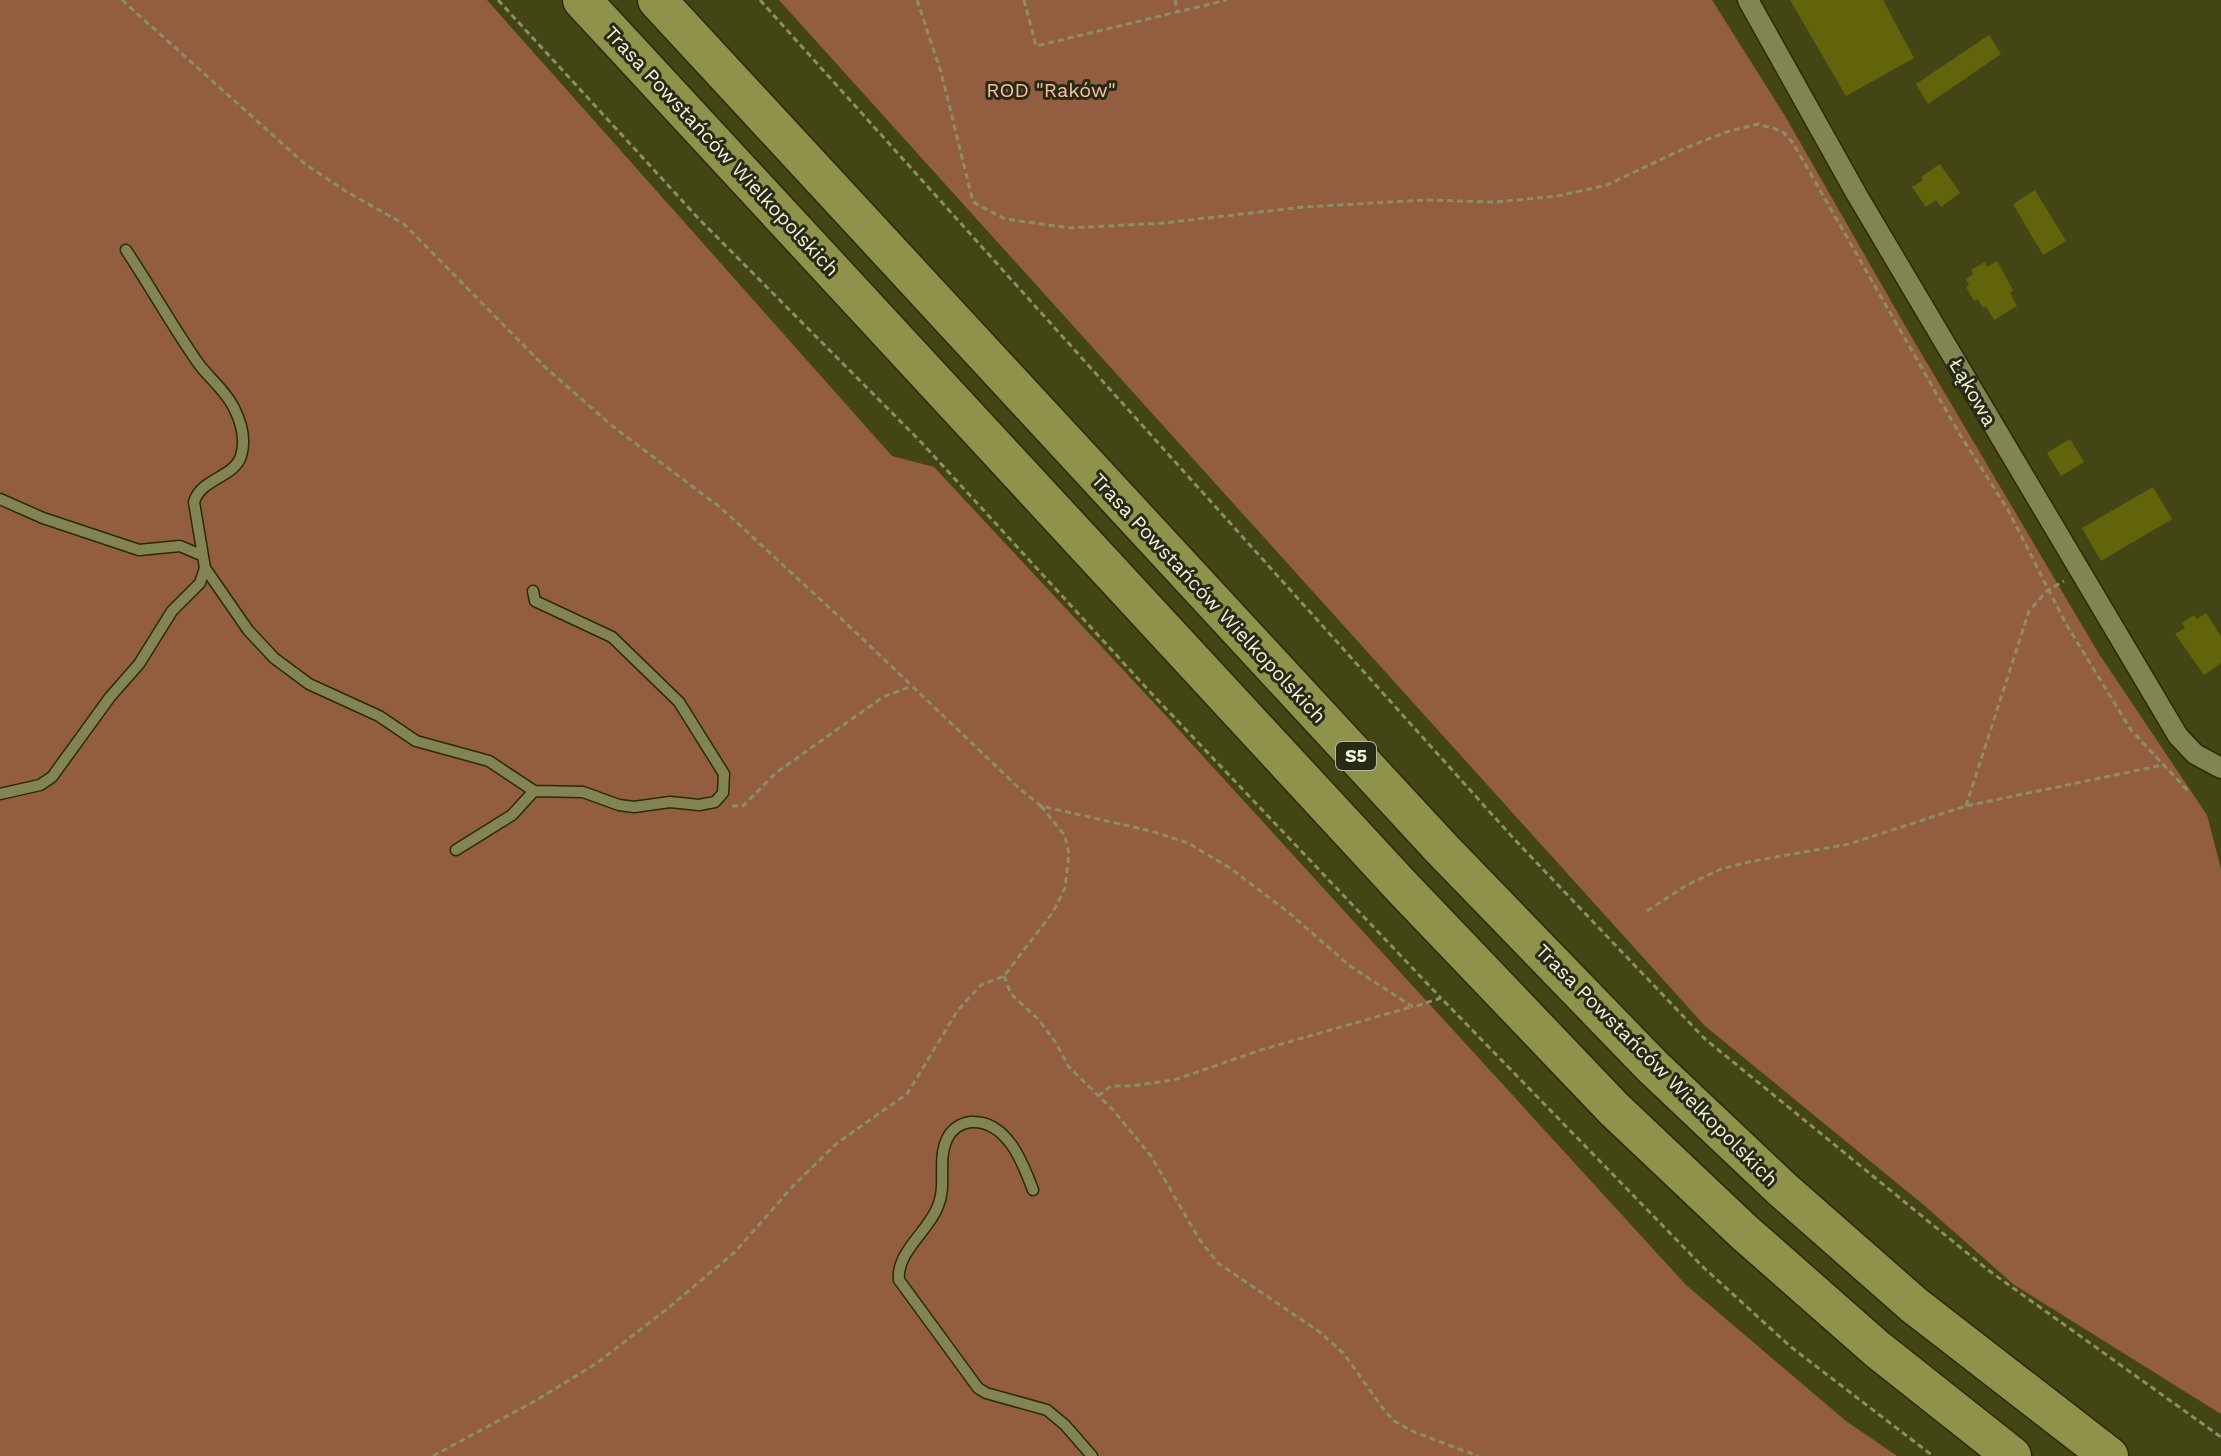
<svg xmlns="http://www.w3.org/2000/svg" width="2221" height="1456" font-family="'Work Sans',sans-serif">
<rect width="100%" height="100%" fill="#444514"/>
<path fill="#925e3f" d="M0,0H487L892,456L934,467L1168,718L1686,1285L1846,1421L1897,1456H0Z
M779,0H1712L1785,116L1911,336L2099,654L2207,815L2221,869V1414L2013,1284L1925,1206L1705,1026Z"/>
<path fill="#62640b" d="M1790,0H1883L1914,58L1846,96Z
M1989,35L2001,54L1928,104L1916,84Z
M1940,164L1960,193L1941,207L1936,200L1926,207L1912,187L1923,180L1921,177Z
M2035,190L2066,241L2043,255L2013,204Z
M1997,261L2013,290L2010,293L2017,306L1994,320L1986,306L1983,308L1978,299L1974,301L1966,287L1969,285L1966,279L1973,274L1971,270L1985,262L1987,267Z
M2070,439L2084,462L2061,476L2047,453Z
M2153,487L2172,519L2101,561L2082,528Z
M2206,613L2221,636V663L2204,675L2175,634L2185,628L2182,623L2194,615L2197,619Z"/>
<g fill="none" stroke-linecap="round" stroke-linejoin="round">
<defs>
<path id="service" d="M0,499L43,518L139,550L180,546L201,555
M205,568L248,630L274,658L309,684L379,716L416,741L489,761L534,791L583,792L619,805L634,807L670,802L699,805L715,802L723,793L724,774L679,702L612,637L535,601L533,591
M0,794L40,785L52,777L110,697L139,664L172,611L200,583L205,568L194,502C201,478 234,478 241,456C246,440 241,422 234,408C225,389 207,377 196,360C171,324 150,286 126,250
M456,850L512,815L534,791
M1033,1190C1023,1163 1007,1120 971,1122C960,1123 951,1130 947,1139C937,1160 947,1185 938,1206C929,1231 896,1252 899,1280L978,1388L986,1393L1047,1410L1065,1425L1092,1456"/>
<path id="minor" d="M1748,0L1857,195L2178,736L2195,754L2221,768"/>
<path id="motorway" d="M582,0L1402,887L1614,1109L1744,1232L1877,1349L2012,1456
M657,0L1442,849L1653,1067L1782,1189L1914,1305L2109,1456"/>
</defs>
<use href="#service" stroke="#2a2b05" stroke-width="13"/>
<use href="#minor" stroke="#2a2b05" stroke-width="23"/>
<use href="#motorway" stroke="#2a2b05" stroke-width="41"/>
<path stroke="#8c8e66" stroke-width="3" stroke-dasharray="6 4" stroke-linecap="butt" d="M122,0L305,164L347,192L404,224L545,367L611,425L721,508L847,624L1021,790L1041,806L1151,831L1188,843L1230,868L1288,912L1350,966L1413,1007L1441,998L1703,1267L1791,1347L1933,1456
M498,0L699,219L921,442L1152,694L1440,997
M760,0L1515,840L1705,1039L1988,1270L2221,1437
M917,0L941,72L973,202L1005,219L1071,228L1163,223L1304,207L1425,200L1496,202L1558,196L1607,185L1683,149L1726,132L1758,124L1782,131L1793,143L1959,433L2008,510L2066,624L2131,730L2189,792
M1024,0L1036,46L1227,0
M1175,0L1178,13
M732,806H743L777,772L883,697L912,686
M1966,806L2029,611L2047,591L2064,581
M1647,911L1687,885L1721,869L1753,861L1849,844L1966,806L2163,765
M1004,976L1011,994L1039,1020L1056,1043L1068,1066L1113,1110L1151,1156L1199,1239L1218,1263L1321,1333L1344,1354L1384,1410L1394,1421L1414,1432L1478,1456
M1098,1096L1111,1086H1131L1174,1080L1264,1049L1411,1007
M433,1456L535,1401L597,1363L667,1309L735,1252L793,1186L837,1143L907,1094L958,1010L981,985L1004,976L1053,912L1065,888L1069,854L1065,836L1041,806"/>
<use href="#service" stroke="#828453" stroke-width="10"/>
<use href="#minor" stroke="#828453" stroke-width="20"/>
<use href="#motorway" stroke="#8f924b" stroke-width="38"/>
</g>
<g text-anchor="middle" stroke-width="6" stroke-linejoin="round" paint-order="stroke">
<rect fill="#292a16" stroke="#b6b79f" stroke-width="2" x="1336" y="742" width="40" height="28" rx="6"/>
<g font-size="18" font-weight="bold" fill="#f2f4da">
<text x="1356" y="762">S5</text>
</g>
<g font-size="20" fill="#fac1a1" stroke="#292a16">
<text x="1051" y="97">ROD "Raków"</text>
</g>
<g font-size="20" fill="#f2f4da" stroke="#292a16">
<text transform="translate(722 151) rotate(47)" y="7">Trasa Powstańców Wielkopolskich</text>
<text transform="translate(1973 392) rotate(60)" y="7">Łąkowa</text>
<text transform="translate(1209 598) rotate(47)" y="7">Trasa Powstańców Wielkopolskich</text>
<text transform="translate(1657 1065) rotate(45)" y="7">Trasa Powstańców Wielkopolskich</text>
</g>
</g>
</svg>
